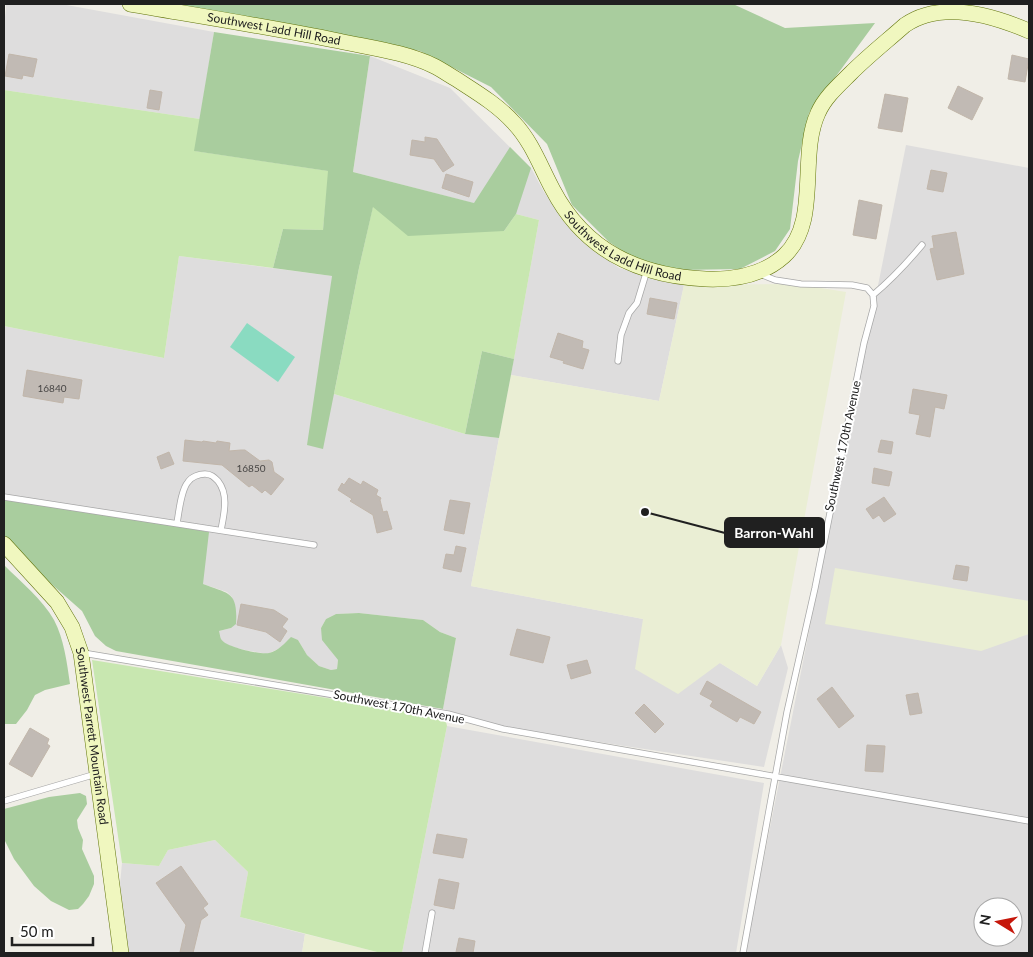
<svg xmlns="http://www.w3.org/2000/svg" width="1033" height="957" font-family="Lato,sans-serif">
<rect width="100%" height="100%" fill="#f0eee7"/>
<path fill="#dedddd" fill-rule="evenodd" d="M6,4H61L214,32L200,119L4,90V25L6,9Z
M370,56L450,88L531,168L544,192L578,238L619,268L684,285L659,401L511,375L539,220L353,172Z
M906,145L1029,168V953H745ZM983,907H1013V937H983Z
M179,256L332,276L324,391L465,434L499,438L471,586L643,619L720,663L757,686L781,645L788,668L764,767L618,745L501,726L443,709L456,638L440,632L423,620L359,613L336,614L326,619L321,628L331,651L338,660L337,669L331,670L319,666L307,655L298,640L267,654L240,649L227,645L221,640L219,631L231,628L232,597L227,592L203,584L141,521L4,496V326L164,358Z
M447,726L764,783L736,953H402Z
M215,840L248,872L240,917L305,934L302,953H128L120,884L122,863L159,866L168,850Z"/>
<path fill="#eaeed4" d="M796,284L846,292L781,645L757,686L720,663L678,694L635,669L643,619L471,586L511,375L659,401L684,285Z
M835,568L1029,601V634L981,651L825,624Z
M305,934L381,953H302Z"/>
<path fill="#c8e7b0" d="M4,90L200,119L195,151L329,171L323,230L283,229L273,268L179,256L164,358L4,326Z
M373,206L504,231L516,214L539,220L514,359L482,351L465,434L334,394L359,268Z
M92,660L445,717L447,726L402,953H381L240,917L248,872L215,840L168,850L159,866L122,863Z"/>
<path fill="#a9cd9e" d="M172,4H733L785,28L875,23L809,113L798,161L790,229L775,251L740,269L681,270L642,264L609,242L572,205L547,144L491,87L420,51Z
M214,32L370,56L353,172L474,203L510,147L531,168L516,214L504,231L408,236L373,207L359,268L323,449L307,445L332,276L273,268L283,229L323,230L328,171L194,151Z
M482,351L514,359L499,438L465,434Z
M4,496L209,532L203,584C229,594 238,591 236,624L231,628L219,631C220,634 220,637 221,639C225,647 261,655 269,653C278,651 285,643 291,637L298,640L307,655L319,666L331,670L337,669L338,660L322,640L321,628L326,619L336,614L359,613L423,620L440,632L456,638L443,709L116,651L106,646L95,636L82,611L39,573L4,535Z
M4,565C20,581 43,600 54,620C64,639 67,663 70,684L45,690L35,695L27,710L16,724H4Z
M80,793L86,796L87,804L77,820L78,828L83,840L82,849L94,876V884L89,896L83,904L78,909L69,910L51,901L34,886L14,859L4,839V809L49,797Z"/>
<path fill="#8adbc1" d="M247,323L295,357L278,382L230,347Z"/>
<path fill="#c1bab4" stroke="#c1b6aa" d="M9,54L37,59L33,77L23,75L22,79L5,76Z
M1012,55L1029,59L1025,82L1008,79Z
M958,86L983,98L972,120L948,108Z
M150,90L162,92L159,110L147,108Z
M885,94L908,98L902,132L878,128Z
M425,137L437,139L454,165L443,172L434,159L410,155L412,140L425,142Z
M931,170L947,173L943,192L927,189Z
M446,174L473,182L469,197L442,188Z
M859,200L882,205L876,239L853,235Z
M956,232L964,274L937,280L930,249L934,248L932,236Z
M650,298L677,303L674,319L647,314Z
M558,333L583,341L582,348L589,350L583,369L563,363L564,361L550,357Z
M27,370L82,380L79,399L64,397L63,403L23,396Z
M913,389L947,395L944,409L935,407L930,437L916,434L920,415L909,413Z
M185,440L202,442L203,441L216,443L217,441L230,443L229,451L241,450H245L260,461L269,460L272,462L274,472L284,479L271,495L265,490L262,493L252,485L249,487L222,465L183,461Z
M881,440L893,442L891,454L878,452Z
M169,452L174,464L161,469L157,457Z
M874,468L892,472L889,486L872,483Z
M349,478L361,485L363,481L378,490L376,495L381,498L380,500L383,512L387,511L392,529L377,533L373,515L350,501L352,499L338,490L342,483L344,485Z
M884,497L896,514L884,522L879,515L873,519L866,509Z
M450,500L470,503L464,534L444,530Z
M456,546L466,548L461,572L443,568L446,554L454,555Z
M956,565L969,567L967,581L953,579Z
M241,604L274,610L288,619L282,627L287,631L280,642L266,632L237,625Z
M517,629L550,637L543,663L510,655Z
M587,660L591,673L571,679L567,665Z
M707,681L761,712L754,724L740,717L737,722L710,706L713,701L700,694Z
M832,687L854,716L839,728L817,699Z
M918,693L922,713L910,715L906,695Z
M644,704L664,724L655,733L635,713Z
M30,728L49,739L47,744L50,746L32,777L9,764Z
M867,745L885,746L883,772L865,771Z
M437,834L467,839L463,858L433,853Z
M181,866L208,904L203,908L208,915L201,920L193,953L180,952L186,925L156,883Z
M439,879L459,883L454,909L434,905Z
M459,938L475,941L473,953L456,952Z"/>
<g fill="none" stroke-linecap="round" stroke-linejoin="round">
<defs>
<path id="lane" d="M873,295C891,280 907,263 922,245
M618,361L621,335L629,313L637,303L647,270
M4,497L314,545
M177,523C179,512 181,490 188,482C191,477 199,474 205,474C211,474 214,477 218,481C229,495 224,514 221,530
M83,653L448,714L503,729L1029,821
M4,801L96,774
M425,953L432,913
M743,953L787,712L815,588L864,343L874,306L873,295L867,288L852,285L801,284L775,280L760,274"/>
<g id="secondary">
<path id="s1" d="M130,4C200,16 270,27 339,41C371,48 405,52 434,66C442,70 449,75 456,79C476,92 498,105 514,123C532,142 541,168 553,190C585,251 639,276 706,279C733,280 763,275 784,256C821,222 798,156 818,113C825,97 839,85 851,73C868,56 887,41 905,25C941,0 992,15 1029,31"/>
<path id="s2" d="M4,544L57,602L72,627L81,653L121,953"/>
</g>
</defs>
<use href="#lane" stroke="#a7a7a7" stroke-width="7"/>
<use href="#secondary" stroke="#61740b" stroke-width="16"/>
<use href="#lane" stroke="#fff" stroke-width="5.5"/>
<use href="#secondary" stroke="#f0f7bf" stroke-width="15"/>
</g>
<g text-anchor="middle" stroke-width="4" stroke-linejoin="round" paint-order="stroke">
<g font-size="10" fill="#484645">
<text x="52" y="392">16840</text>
<text x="251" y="472">16850</text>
</g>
<g font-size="12" fill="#202020" stroke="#fff">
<text dy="4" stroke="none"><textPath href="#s1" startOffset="146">Southwest Ladd Hill Road</textPath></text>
<text dy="4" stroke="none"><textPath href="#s1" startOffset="581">Southwest Ladd Hill Road</textPath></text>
<text transform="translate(843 446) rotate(-78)" y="4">Southwest 170th Avenue</text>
<text transform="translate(399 707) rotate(11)" y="4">Southwest 170th Avenue</text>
<text dy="4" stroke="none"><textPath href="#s2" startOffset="219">Southwest Parrett Mountain Road</textPath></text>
</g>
</g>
<path fill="none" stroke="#202020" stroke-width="2" d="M645 512L725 533"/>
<circle fill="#202020" stroke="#fff" stroke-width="2" cx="645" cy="512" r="5"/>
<rect fill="#202020" stroke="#202020" stroke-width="2" x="725" y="518" width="99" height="29" rx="5"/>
<g font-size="14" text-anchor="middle" font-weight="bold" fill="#fff">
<text x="774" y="538">Barron-Wahl</text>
</g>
<rect width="1033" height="957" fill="none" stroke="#202020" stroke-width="10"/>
<g transform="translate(998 922) rotate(280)"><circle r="24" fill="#ffffff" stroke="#a6a6a6"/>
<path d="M0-4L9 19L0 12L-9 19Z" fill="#c6170b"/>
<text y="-8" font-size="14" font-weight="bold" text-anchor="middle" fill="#202020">N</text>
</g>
<path d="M12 937v8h81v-8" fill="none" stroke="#202020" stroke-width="2.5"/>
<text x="20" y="937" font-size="15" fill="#202020" stroke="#ffffff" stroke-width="4" paint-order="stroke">50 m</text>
</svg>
